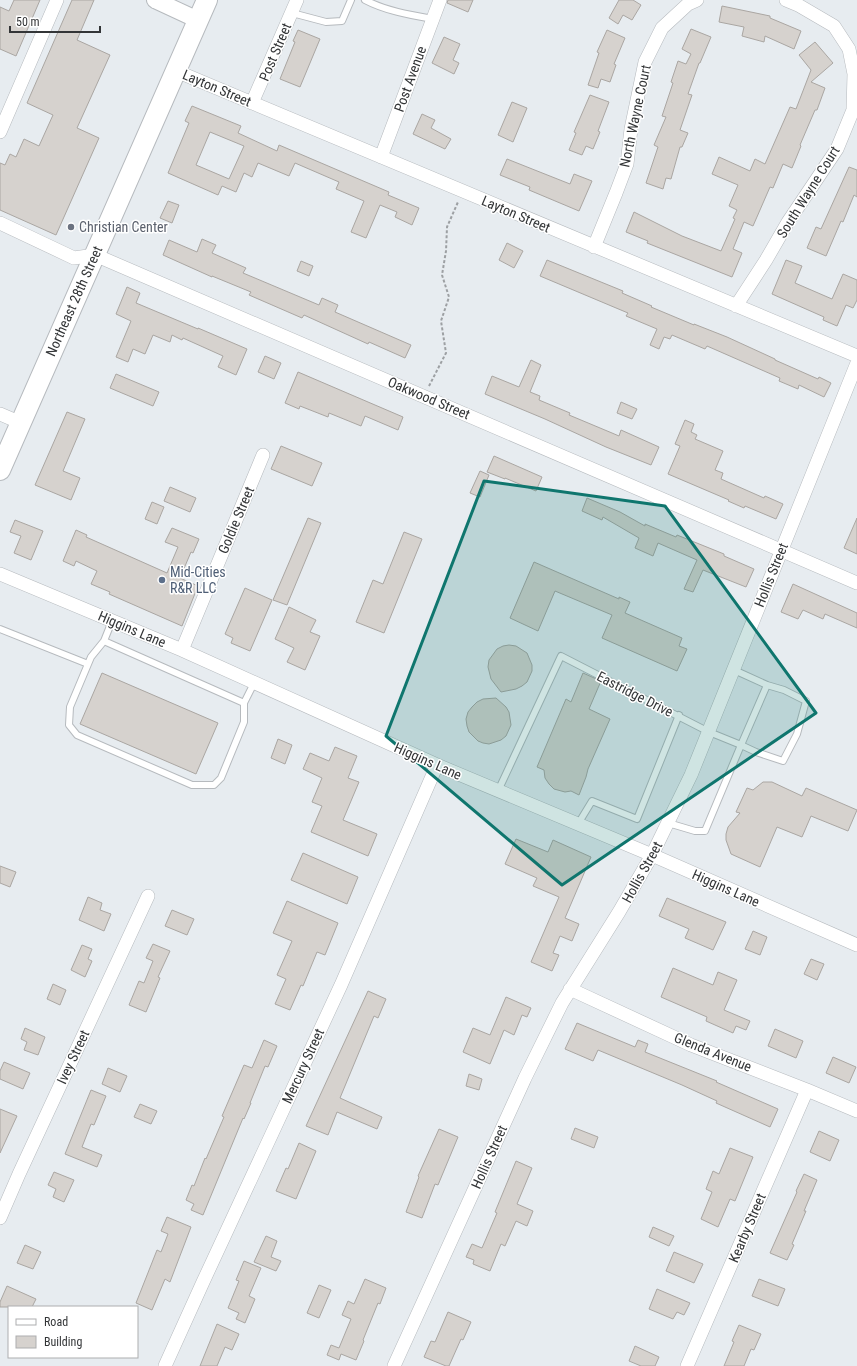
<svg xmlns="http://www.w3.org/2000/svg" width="857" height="1366" font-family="'Roboto Condensed',sans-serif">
<rect width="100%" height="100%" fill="#e7ecf0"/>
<path fill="#d6d2ce" stroke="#aaa6a2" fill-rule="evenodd" d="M14,0H40L16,56L0,49V7L9,11Z
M72,0H94L77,40L110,55L77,128L99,138L56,235L0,210V163L5,165L10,154L16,157L24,139L39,146L53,115L27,103Z
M448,0H473L468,12L447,3Z
M619,0H633L641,5L632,20L623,15L618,24L609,18Z
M722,6L770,16V18L801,31L794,49L765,36L764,42L742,36L744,27L719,22Z
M691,29L711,37L700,63H699L688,94L692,95L680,130L688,133L682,147H680L671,179L666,178L663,189L646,183L658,147L654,145L666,117L662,116L673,83L671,82L678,61L686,64L691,54L682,49Z
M298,30L320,39L300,87L280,79L295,42L293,41Z
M607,30L625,38L614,64L616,65L610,82L601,79L598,88L588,85L599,53L597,52Z
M444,37L460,44L453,60L459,63L454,74L432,63Z
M815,42L833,63L811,82L825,88L817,110H815L800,145L801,146L792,168L783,164L773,188L770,187L753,226L744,222L733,249L742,253L732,277L647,243L648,241L626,232L634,212L682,236L721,251L735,219L733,218L737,210L729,206L738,185L712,174L719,157L750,171L755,159L765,164L790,107L796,109L811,70L799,55Z
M590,95L609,102L598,131L600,132L593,149L586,146L582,155L569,150L576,133L574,132Z
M512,102L527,108L513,142L498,135Z
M192,106L241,126L238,133L277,151L279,145L389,192L388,195L419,208L412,225L395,217L397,212L380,205L366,238L351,232L364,201L336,189L339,182L295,163L289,176L258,163L252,177L244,173L236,192L222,186L218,195L168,173L189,123L185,121ZM210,132L244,146L229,179L196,165Z
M422,114L435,120L431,128L451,139L445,149L413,134Z
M507,159L570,184L574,174L592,181L579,211L529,190L530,187L500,175Z
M849,167L857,170V197L854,195L843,222L841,221L826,256L807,248L816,227L821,229Z
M168,201L179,205L172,223L160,218Z
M202,239L216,245L212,253L246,268L243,273L319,305L322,298L338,305L335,312L411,345L405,358L369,342L368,344L304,315L302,318L249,295L251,292L212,276V277L163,255L169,240L197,252Z
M507,243L523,251L514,268L499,260Z
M547,260L623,291L622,293L652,306L651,307L694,325V324L727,337L775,359V360L818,379L819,377L831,383L824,397L799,385L798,389L779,381L780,378L707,346L705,349L672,335L670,339L664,337L659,349L650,345L657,329L626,316L628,313L540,276Z
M786,260L802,266L795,283L832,299L843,274L857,280V300L853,308L846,305L837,326L823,320L824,317L772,294Z
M301,261L313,266L309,276L297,271Z
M127,287L140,293L136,303L198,329V328L247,349L236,375L218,367L223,356L183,338L182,340L172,335L170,342L153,335L145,354L133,349L128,362L116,357L131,321L116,314Z
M265,356L281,363L274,379L258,372Z
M531,360L541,365L530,392L540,396L539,400L570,413L569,415L612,433L619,436L621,430L659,447L651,465L606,447L545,419L485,394L492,376L519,387Z
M298,372L403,417L398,430L365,416L361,426L329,413L328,417L300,406L299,409L285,403Z
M116,374L159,392L153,406L110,388Z
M621,402L637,409L632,419L617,413Z
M67,412L85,419L63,471L80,478L71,500L35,485Z
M685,420L694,424L691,432L697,435L695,439L723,451L715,470L723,473L721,479L764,498L765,496L783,504L776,519L745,506L744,508L728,501L729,500L668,474L680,446L675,444Z
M281,446L322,463L312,486L271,469Z
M494,456L542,477L536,491L505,478V479L487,472Z
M480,471L489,475L480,497L470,493Z
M170,487L196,498L190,512L164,501Z
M587,498L620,512L645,526V524L676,537L677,535L724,554V556L754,569L746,587L703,570L693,592L684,589L697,560L658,543L653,556L635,548L639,538L603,517L602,520L582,511Z
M152,502L164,507L157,524L145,519Z
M308,518L321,523L287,605L273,600Z
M857,518V554L844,548Z
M15,520L43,531L31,560L14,553L21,536L10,532Z
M172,528L199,539L193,553L191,552L180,578L198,586L182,626L109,594L110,592L91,584L97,571L76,561L74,566L63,561L76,530L87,535L86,537L167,573L178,547L165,542Z
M404,532L422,539L384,633L356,622L373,580L383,584Z
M534,562L619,599V597L630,602L625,613L682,638L679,646L687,649L677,671L602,638L612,615L555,591L538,631L510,618Z
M793,584L857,613V628L825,614L823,619L803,610L798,619L781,612Z
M245,588L272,600L250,651L231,643L233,638L225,634Z
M289,607L316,620L310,632L320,636L305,670L287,662L294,648L275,639Z
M509,645L516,646L527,653L532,665V671L527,682L522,686L516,689L501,692L491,679L488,667L489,660L497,649L503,646Z
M102,673L218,723L196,774L80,724Z
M583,673L601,681L589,709L610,719L588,769L586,777L579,795L571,791L565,792L554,789L549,784L545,778L544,770L537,767L566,699L571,702Z
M496,698L506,707L509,712L511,725L506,736L501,740L489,744L483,743L478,741L469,732L467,726L466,719L468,712L472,707L477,702L483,699Z
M278,739L292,745L285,764L271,758Z
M335,747L357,756L348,778L359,782L343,820L377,834L368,856L311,832L322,806L312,802L322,778L303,769L310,753L329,761Z
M763,782H772L802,796L806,788L857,810L848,831L811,816L802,837L777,827L760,867L731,854L726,840V834L728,827L740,813L736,812L747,788L753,790Z
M516,839L548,852L553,840L591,857L565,918L579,924L572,941L560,936L553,953L559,955L552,971L531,962L559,897L533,886L537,878L505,864Z
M303,853L358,877L347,904L291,880Z
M0,866L16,872L10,887L0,883Z
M88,897L102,903L100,910L111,914L104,931L79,920Z
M667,898L726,922L713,950L685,938L689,929L659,916Z
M287,901L338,923L325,955L317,952L303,986L301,985L290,1010L275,1004L286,979L277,975L292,941L273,933Z
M172,910L194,919L187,935L165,926Z
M753,931L767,937L760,955L745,949Z
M153,944L170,951L158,977L160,978L146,1012L129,1005L139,981L144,983L153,961L146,958Z
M82,945L92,949L88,959L92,961L85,977L71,970Z
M811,959L824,964L817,980L804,974Z
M673,968L713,985L718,972L737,980L724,1010L750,1021L746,1030L736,1026L733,1033L706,1021L707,1017L661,997Z
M53,984L66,990L60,1005L47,999Z
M368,991L386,999L378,1018L374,1016L340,1098L382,1117L377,1129L337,1112L328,1135L306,1126Z
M506,997L531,1008L527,1017L522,1015L514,1035L504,1030L490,1064L463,1052L473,1028L490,1035Z
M577,1023L635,1047L638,1040L648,1044L645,1052L717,1081L716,1082L778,1109L770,1127L716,1103L717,1101L682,1085L598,1050L593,1061L565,1049Z
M25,1028L45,1037L38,1055L24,1050L27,1042L21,1039Z
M775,1029L803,1041L796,1058L768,1046Z
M264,1040L277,1046L268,1067L265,1066L250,1103H251L244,1119L243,1118L203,1215L191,1210L194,1204L186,1200L192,1185L194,1186L205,1158L206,1159L224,1117L222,1116L244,1065L252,1068Z
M833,1057L856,1067L849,1083L826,1073Z
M4,1062L30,1073L23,1089L0,1079V1071Z
M108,1068L127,1076L120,1092L102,1084Z
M469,1074L482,1079L479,1090L466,1086Z
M91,1090L106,1096L94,1125L91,1124L82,1147L102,1155L97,1167L65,1154Z
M140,1104L157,1111L151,1124L134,1117Z
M0,1109L17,1116L0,1153Z
M575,1128L598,1137L594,1148L571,1139Z
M439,1129L458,1137L438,1185L435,1184L422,1218L406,1212L419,1177L418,1176Z
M819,1131L839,1140L830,1161L810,1152Z
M299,1143L316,1151L296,1199L276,1191L286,1168L288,1169Z
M730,1148L753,1157L735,1201L730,1199L718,1227L701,1219L712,1192L706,1189L713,1171L719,1174Z
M516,1161L532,1168L517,1204L533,1211L527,1226L516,1221L505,1246L501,1244L490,1271L473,1264L474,1260L466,1257L472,1244L482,1248L497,1213L495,1212Z
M54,1172L74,1180L64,1202L53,1197L56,1189L48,1185Z
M804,1174L817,1180L804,1211H806L792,1244L794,1245L787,1260L770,1253L797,1192L796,1191Z
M167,1217L191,1227L170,1282L165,1279L152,1310L136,1303L157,1250L161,1252L168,1234L161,1231Z
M653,1227L674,1236L669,1246L649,1237Z
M266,1236L277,1241L271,1257L281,1261L276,1271L254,1262Z
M25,1245L41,1252L33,1269L17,1263Z
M674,1252L703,1264L694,1283L666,1271Z
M244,1261L261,1268L249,1296L255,1299L245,1323L236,1319L239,1313L228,1308L239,1281L236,1280Z
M365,1279L386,1288L380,1304L378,1303L363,1340L364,1341L356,1360L341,1354L339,1360L327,1355L331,1345L339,1348L351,1319L342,1315L348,1301L354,1304Z
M759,1279L785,1289L778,1306L752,1296Z
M319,1285L331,1290L319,1318L307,1313Z
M7,1286L36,1299L32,1307H0V1302Z
M657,1289L690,1303L684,1315L677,1312L673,1319L649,1309Z
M448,1312L471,1322L463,1340L461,1339L449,1366H446L424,1357L431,1341L435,1342Z
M217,1324L239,1334L232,1350L225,1347L217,1366H200Z
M739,1325L761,1334L754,1350L751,1349L744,1366H724L734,1342L732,1341Z
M635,1346L659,1357L655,1366H641L629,1361Z"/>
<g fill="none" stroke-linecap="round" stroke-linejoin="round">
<defs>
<path id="service" d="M365,0C386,11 410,15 433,19
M292,13L326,22L342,21L351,0
M112,621L104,641L91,657L70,707L69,725L77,735L192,785H214L221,778L244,722V703L254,683
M0,629L88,664
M104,641L244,703
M734,670L767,685L741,745L756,752L783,761L797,734L806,701L784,690L767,685
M498,791L561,656L709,732L741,745L705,831H695L668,823
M578,824L592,801L637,819L679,715"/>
<path id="minor" d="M176,71L857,356
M252,103L297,0
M0,132L57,0
M381,157L440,0
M0,223L74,258L95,255L857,583
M594,247L616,193L627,164L631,129L645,62L662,28L688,4L697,0
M736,306L766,260L788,222L837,149L853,110L854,74L849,49L834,26L798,5L786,0
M0,414L21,423
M0,574L182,650L437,765L652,855L857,945
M182,650L263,455
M570,989L691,1045L807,1090L857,1111
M0,1218L19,1174L148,896
M165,1366L203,1282L341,985L437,765
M394,1366L525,1078L562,1003L619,912L652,855L691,775L857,363
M687,1366L807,1090"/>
<path id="tertiary" d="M155,0L198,20"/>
<path id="primary" d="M0,470L207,0"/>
</defs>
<use href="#service" stroke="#b6babe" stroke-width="8"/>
<use href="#minor" stroke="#b6babe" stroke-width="14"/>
<use href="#tertiary" stroke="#b6babe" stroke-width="18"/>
<use href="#primary" stroke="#b6babe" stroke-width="22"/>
<path stroke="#9da0a3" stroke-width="2" stroke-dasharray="3 2" stroke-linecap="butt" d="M429,386L446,353L441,321L449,297L442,275L446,251L447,227L458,202"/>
<use href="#service" stroke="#fff" stroke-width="6"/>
<use href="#minor" stroke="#fff" stroke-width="13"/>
<use href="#tertiary" stroke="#fff" stroke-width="16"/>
<use href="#primary" stroke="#fff" stroke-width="20"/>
</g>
<path fill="#0f766e" fill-opacity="0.2" stroke="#0f766e" stroke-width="3" stroke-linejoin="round" d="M484,481L665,506L816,713L562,885L386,736Z"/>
<circle fill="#6b7280" stroke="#fff" stroke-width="1.5" cx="71" cy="227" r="4"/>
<circle fill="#5c6f8a" stroke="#fff" stroke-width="1.5" cx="162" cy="580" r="4"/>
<g text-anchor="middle" stroke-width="3" stroke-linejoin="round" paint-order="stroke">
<g font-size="14" fill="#333537" stroke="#fff">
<text transform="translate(275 52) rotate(-67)" y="5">Post Street</text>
<text transform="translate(410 79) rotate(-70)" y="5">Post Avenue</text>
<text transform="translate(217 88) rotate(23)" y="5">Layton Street</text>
<text transform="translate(635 116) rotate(-78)" y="5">North Wayne Court</text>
<text transform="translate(808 192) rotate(-58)" y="5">South Wayne Court</text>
<text transform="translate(516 214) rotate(23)" y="5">Layton Street</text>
<text transform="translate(74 301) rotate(-66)" y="5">Northeast 28th Street</text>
<text transform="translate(429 398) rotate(23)" y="5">Oakwood Street</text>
<text transform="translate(236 520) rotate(-67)" y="5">Goldie Street</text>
<text transform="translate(771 575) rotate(-68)" y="5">Hollis Street</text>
<text transform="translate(132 629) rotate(23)" y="5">Higgins Lane</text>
<text transform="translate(635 694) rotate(27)" y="5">Eastridge Drive</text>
<text transform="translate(428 761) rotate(24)" y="5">Higgins Lane</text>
<text transform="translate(642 872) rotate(-61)" y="5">Hollis Street</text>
<text transform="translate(726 888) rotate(24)" y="5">Higgins Lane</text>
<text transform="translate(713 1052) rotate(22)" y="5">Glenda Avenue</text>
<text transform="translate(73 1057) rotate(-65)" y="5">Ivey Street</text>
<text transform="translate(303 1066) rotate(-65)" y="5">Mercury Street</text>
<text transform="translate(489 1157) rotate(-66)" y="5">Hollis Street</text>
<text transform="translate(747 1228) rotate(-67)" y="5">Kearby Street</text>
</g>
<g font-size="14" fill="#5b616d" stroke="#fff" text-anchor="start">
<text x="79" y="232">Christian Center</text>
</g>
<g font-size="14" fill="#4e5e75" stroke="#fff" text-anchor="start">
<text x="170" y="577">Mid-Cities<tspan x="170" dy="16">R&amp;R LLC</tspan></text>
</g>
</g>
<rect x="8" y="1306" width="130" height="52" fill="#ffffff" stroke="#adaeaf"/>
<rect x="16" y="1319" width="20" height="6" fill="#ffffff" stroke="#adaeaf"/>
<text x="44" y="1326" font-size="12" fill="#333537">Road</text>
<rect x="16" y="1336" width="20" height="12" fill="#d6d2ce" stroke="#adaeaf"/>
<text x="44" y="1346" font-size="12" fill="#333537">Building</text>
<path d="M10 26v6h90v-6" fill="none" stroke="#333537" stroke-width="2"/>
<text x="16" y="26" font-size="12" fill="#333537" stroke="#ffffff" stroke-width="3" paint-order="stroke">50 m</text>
</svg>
